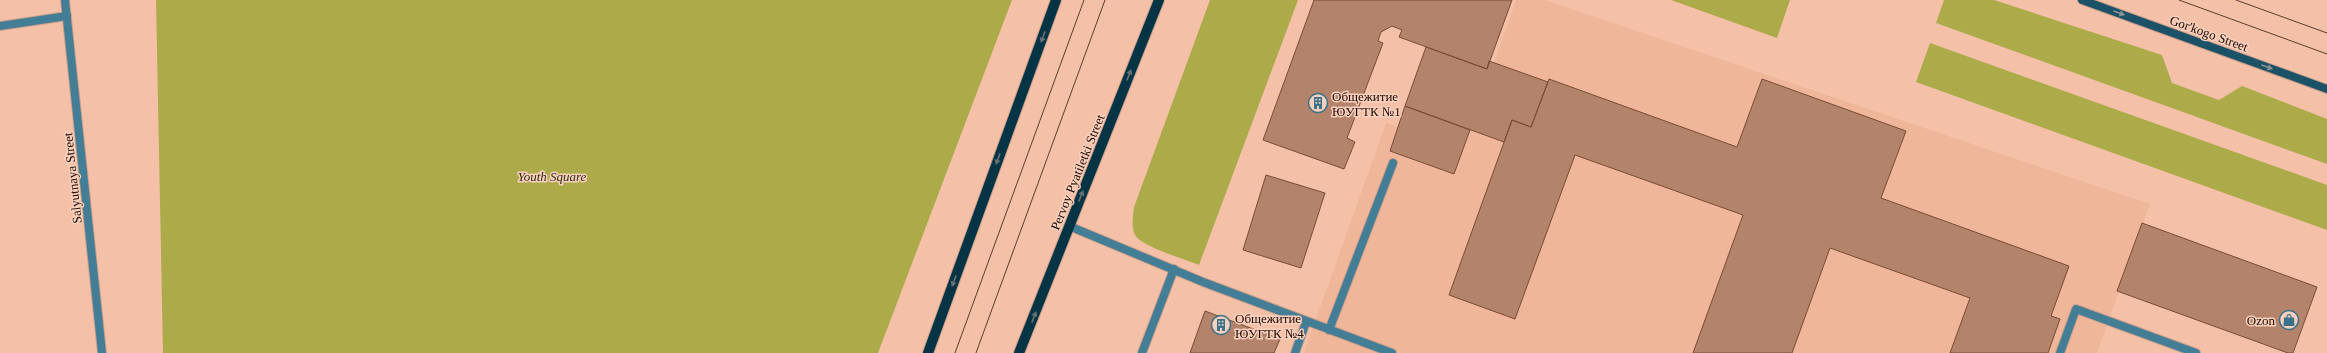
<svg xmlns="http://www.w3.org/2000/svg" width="2327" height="353" font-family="Georgia,serif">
<rect width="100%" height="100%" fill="#f4c1a8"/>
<path fill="#f0b699" d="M1516,0H1545L2150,204L2097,353H1304L1386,123L1463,151Z"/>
<path fill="#adaa4a" d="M156,0H1012L878,353H163Z
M1210,0H1298L1199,265C1185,259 1142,247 1135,235C1131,226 1133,217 1134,207Z
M1671,0H1790L1777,38Z
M1944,0H1994L2162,55L2172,83L2219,100L2242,86L2327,119V164L1936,23Z
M1930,43L2327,185V230L1916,82Z"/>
<path fill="#b3836b" stroke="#784c36" d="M1314,0H1512L1487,69L1399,37L1402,30L1392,26L1381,32L1378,41L1383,43L1347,138L1355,142L1344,169L1263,140Z
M1426,47L1487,69L1489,61L1548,82L1531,127L1512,120L1504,142L1405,106Z
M1549,79L1737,147L1762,79L1906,131L1881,198L2069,266L2051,316L2060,319L2048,353H1950L1970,298L1830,248L1792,353H1693L1743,215L1575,155L1515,319L1449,295L1512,120L1531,127Z
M1405,106L1470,130L1454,174L1390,151Z
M1266,175L1325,193L1301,268L1243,250Z
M2142,223L2317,287L2293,353H2288L2117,291Z
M1205,311L1280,339L1274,353H1190Z"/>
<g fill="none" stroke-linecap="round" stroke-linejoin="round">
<defs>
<path id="lane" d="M0,26L67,16
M1069,226L1203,282L1392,353
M1329,330L1393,163
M1142,353L1174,269
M1295,353L1306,322
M2060,353L2076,309L2196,353"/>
<path id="street" d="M65,0L102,353"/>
<path id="secondary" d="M2082,0L2327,89"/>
<path id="primary" d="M928,353L1056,0
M1019,353L1159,0"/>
</defs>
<use href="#lane" stroke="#cda08a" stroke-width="10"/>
<use href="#street" stroke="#cda08a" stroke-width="10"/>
<use href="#secondary" stroke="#cda08a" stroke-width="10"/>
<use href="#primary" stroke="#cda08a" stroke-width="12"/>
<use href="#lane" stroke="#437d96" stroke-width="8"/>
<use href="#street" stroke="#437d96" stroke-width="8"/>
<use href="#secondary" stroke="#1c5267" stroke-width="8"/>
<use href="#primary" stroke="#063444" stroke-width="10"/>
<path stroke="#583e32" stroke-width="1" d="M2179,0L2327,54
M2236,0L2327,33
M955,353L1084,0
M976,353L1105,0"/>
</g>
<defs><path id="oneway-solid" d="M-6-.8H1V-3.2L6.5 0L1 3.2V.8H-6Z"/></defs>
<g fill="#8b9192">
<use href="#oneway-solid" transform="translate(2119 13) rotate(20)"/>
<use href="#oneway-solid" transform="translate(2267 67) rotate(20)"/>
</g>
<g fill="#687274">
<use href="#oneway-solid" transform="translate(1043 37) rotate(110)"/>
<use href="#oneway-solid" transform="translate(1129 75) rotate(-68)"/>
<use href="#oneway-solid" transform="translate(998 159) rotate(110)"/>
<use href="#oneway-solid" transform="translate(1081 196) rotate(-68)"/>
<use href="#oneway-solid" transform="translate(954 281) rotate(110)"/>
<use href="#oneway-solid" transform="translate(1034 317) rotate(-69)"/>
</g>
<defs>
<symbol id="building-ring" viewBox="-11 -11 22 22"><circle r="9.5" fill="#fad0bc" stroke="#38738b" stroke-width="1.5"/><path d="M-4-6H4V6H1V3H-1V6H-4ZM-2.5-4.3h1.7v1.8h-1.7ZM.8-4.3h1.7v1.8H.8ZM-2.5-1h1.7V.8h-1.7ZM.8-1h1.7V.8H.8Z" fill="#38738b"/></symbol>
<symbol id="shop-ring" viewBox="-11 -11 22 22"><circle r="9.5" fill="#fad0bc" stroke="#38738b" stroke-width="1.5"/><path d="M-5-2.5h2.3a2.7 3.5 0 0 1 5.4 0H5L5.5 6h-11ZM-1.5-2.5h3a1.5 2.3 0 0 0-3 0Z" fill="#38738b"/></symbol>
</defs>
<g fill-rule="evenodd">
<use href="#building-ring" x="1307" y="92" width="22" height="22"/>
<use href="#shop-ring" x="2278" y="309" width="22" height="22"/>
<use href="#building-ring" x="1210" y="314" width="22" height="22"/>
</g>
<g text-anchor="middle" stroke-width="3" stroke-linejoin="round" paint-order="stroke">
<g font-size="13" fill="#1b0a03" stroke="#fad0bc">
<text transform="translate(2209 33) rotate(20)" y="5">Gor'kogo Street</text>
<text transform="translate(1077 172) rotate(-68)" y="5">Pervoy Pyatiletki Street</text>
<text transform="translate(72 178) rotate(-96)" y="5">Salyutnaya Street</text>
</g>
<g font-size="13" fill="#1b0a03" stroke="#fad0bc" text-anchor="start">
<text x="1332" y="101">Общежитие<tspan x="1332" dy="15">ЮУГТК №1</tspan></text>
<text x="1235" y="323">Общежитие<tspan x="1235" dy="15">ЮУГТК №4</tspan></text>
<text x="2275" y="325" text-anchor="end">Ozon</text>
</g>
<g font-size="13" font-style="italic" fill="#2d2c15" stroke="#fad0bc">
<text x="552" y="181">Youth Square</text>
</g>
</g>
</svg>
